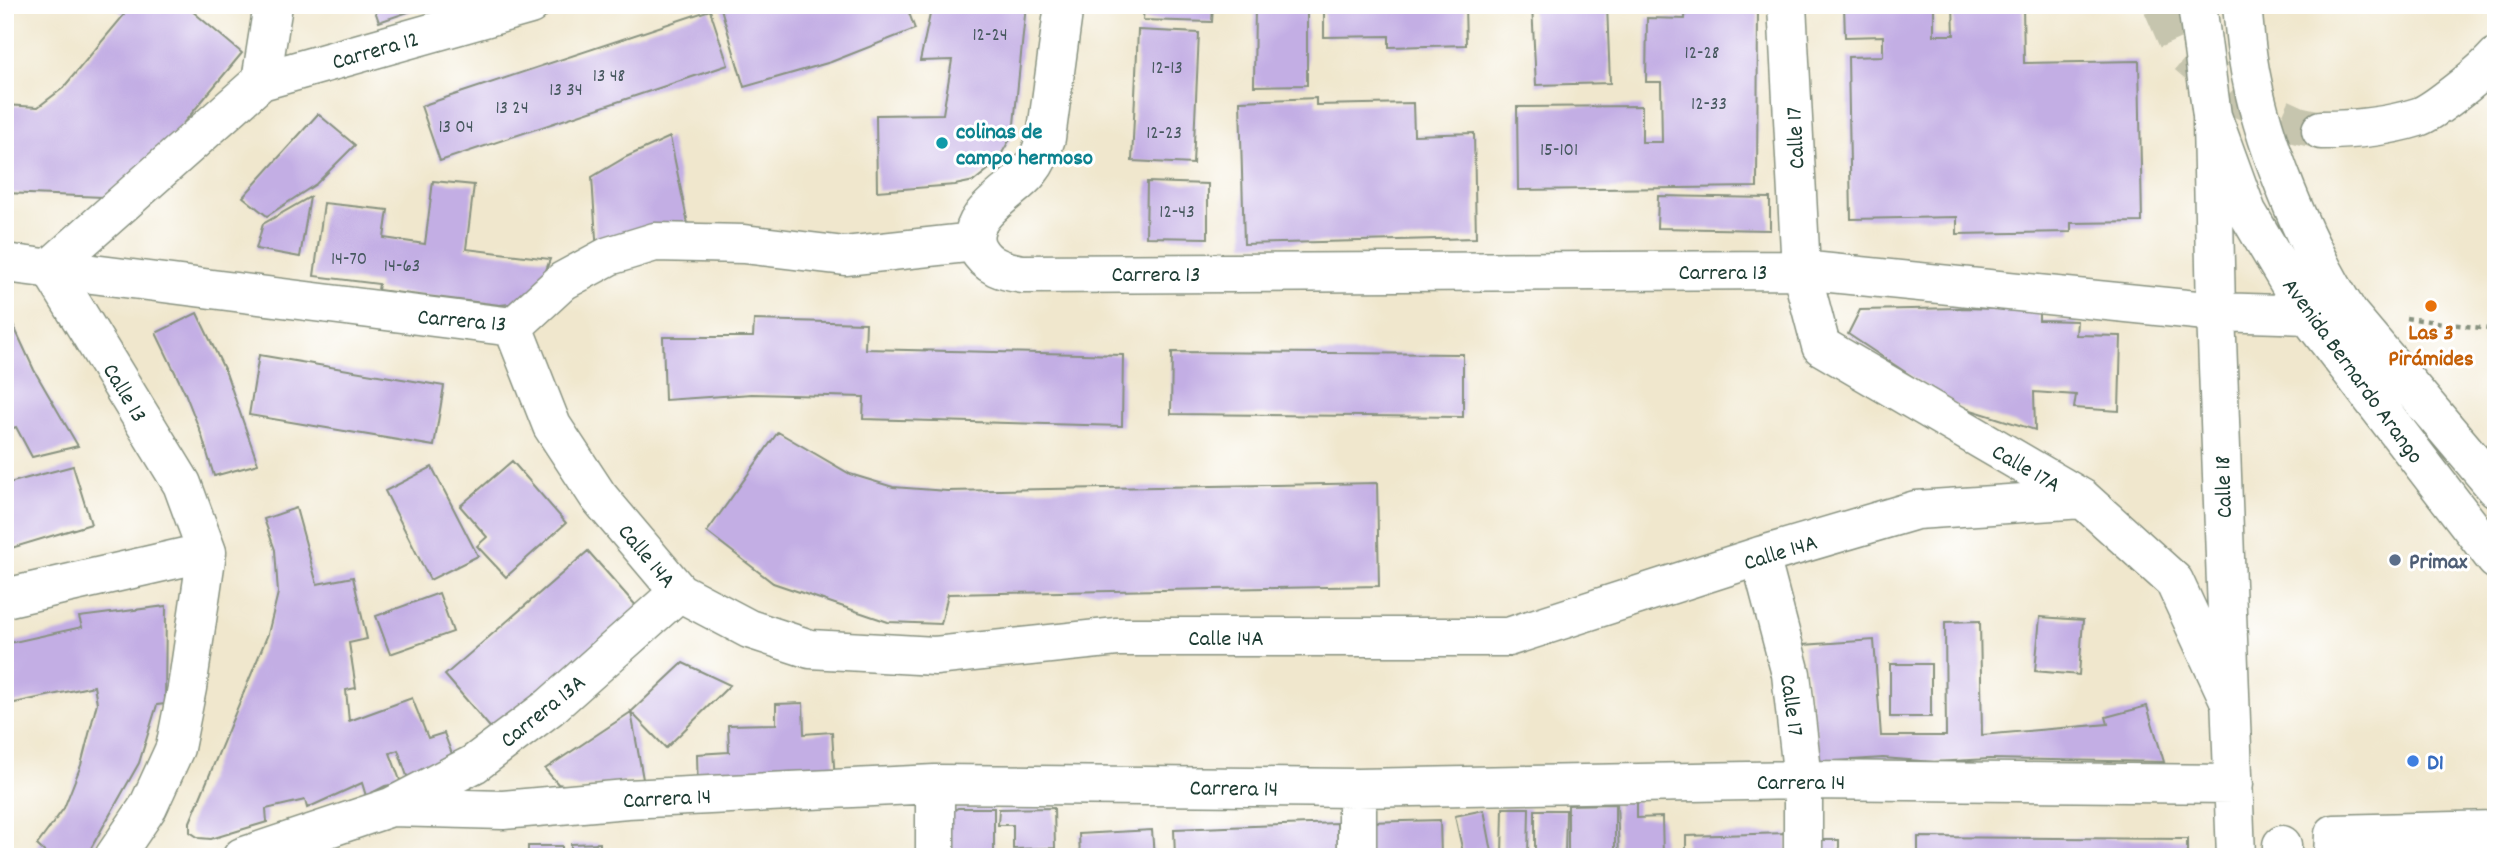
<svg xmlns="http://www.w3.org/2000/svg" width="2501" height="862" font-family="Dekko,sans-serif">
<rect width="100%" height="100%" fill="#fff"/>
<filter id="ink" filterUnits="userSpaceOnUse"><feTurbulence type="fractalNoise" baseFrequency=".0143" numOctaves="2"/><feDisplacementMap in="SourceGraphic" scale="14" xChannelSelector="R" yChannelSelector="G"/><feConvolveMatrix kernelMatrix="1 2 1 2 8 2 1 2 1" color-interpolation-filters="sRGB"/></filter>
<filter id="wash" filterUnits="userSpaceOnUse"><feTurbulence type="fractalNoise" baseFrequency=".00686" numOctaves="4" result="noise"/><feDisplacementMap in="SourceGraphic" scale="28" xChannelSelector="R" yChannelSelector="G"/><feGaussianBlur stdDeviation="1.57" result="paint"/><feColorMatrix in="noise" values="0 0 0 0 0 0 0 0 0 0 0 0 0 0 0 0 0 1.4 0 .05"/><feComposite in="paint" operator="in"/></filter>
<g filter="url(#wash)">
<rect width="100%" height="100%" fill="#f0e7cd"/>
<g id="blocks">
<path fill="#c3aee4" d="M117,5H185L242,53L152,161L104,197L5,193V105L38,107L63,88L124,15L115,8Z
M373,5H426V6L379,22Z
M720,5H906L915,29L831,62L744,87Z
M932,5H1026L1013,134L1002,153L989,169L974,181L955,185L877,191L876,115L943,114L952,60L920,61Z
M1144,5H1213L1212,22L1143,20Z
M1255,5H1307V85L1254,86Z
M1324,5H1465L1466,45L1389,47V36L1324,37Z
M1532,5H1607L1610,83L1536,85Z
M1686,5H1758L1757,187L1518,190L1517,107L1642,106V142H1662L1661,82H1646L1647,18L1685,19Z
M1844,5H1934V35H1954L1953,5H2023L2024,63L2139,61L2142,222L2071,223V232L1957,234V217L1851,219L1848,57L1883,56V36L1845,37Z
M710,10L728,65L440,161L421,106Z
M1138,30L1199,33L1193,164L1132,161Z
M1316,98V105L1413,103L1414,135L1474,133L1476,238L1244,244L1240,101Z
M318,114L355,145L316,184L267,216L243,197Z
M670,137L688,224L597,254L592,177L626,157Z
M433,181L474,185L466,249L550,259L535,301L500,305L378,290L379,284L314,276L324,203L388,210L384,238L425,244Z
M1147,182L1208,184V238L1146,237Z
M1658,196L1770,198V230L1657,228Z
M310,197L300,257L256,249L263,224Z
M5,307L34,370L78,446L32,457L16,427L5,431Z
M1960,308L2039,310V320L2077,321L2076,335L2121,336L2119,411L2074,408L2076,395L2034,392L2035,430L1955,405L1848,334L1860,310Z
M197,313L226,373L258,464L214,476L202,436L185,393L156,333Z
M754,320L866,323L865,349L1123,355L1122,426L863,419L864,397L752,394L665,400L663,337H753Z
M1172,352L1463,354V417L1171,414Z
M259,355L444,386L434,446L249,415Z
M778,432L850,474L893,487L947,491L1377,483L1379,586L948,594L941,624L888,622L773,583L707,532Z
M512,461L566,523L506,577L477,546L487,537L460,506Z
M73,466L91,524L5,550V484Z
M432,467L478,556L430,580L385,491Z
M296,508L317,584L353,577L367,639L349,643L356,688L346,690L349,721L412,698L428,738L444,733L455,762L408,779L398,750L390,753L401,783L385,786L366,796L362,783L307,808L305,800L266,809L267,822L211,839L199,838L190,832V822L268,634L278,593L275,550L264,519Z
M588,551L638,608L495,733L445,675Z
M439,593L453,632L390,654L376,616Z
M166,606L165,704L157,705L139,763L86,857H50L37,845L64,808L81,765L97,703L94,686L5,705V644L82,627L79,617Z
M2040,617L2083,620L2079,675L2035,671Z
M1980,621L1982,735L2108,724L2106,717L2147,706L2164,762L1989,759L1934,762L1883,758L1820,762L1803,645L1874,640L1881,736H1946L1945,622Z
M683,663L730,685L666,748L631,712L643,779L580,788L558,784L545,769L631,712Z
M1890,664H1931V717H1890Z
M803,703L804,734L832,732L835,782L698,794L697,754L729,752L728,725L776,724V704Z
M1637,801V818L1662,817L1663,857H1619L1617,802Z
M1615,804V857H1568V805Z
M958,808H994V857H935V821Z
M1054,808L1055,848L1013,849V825H998L999,809Z
M1503,808H1529L1528,857H1502Z
M1484,810L1493,857H1464L1455,816Z
M1535,810H1566L1565,857H1535Z
M1440,820L1441,857H1368L1367,822Z
M1337,823L1338,857H1175L1174,829Z
M1152,830L1154,857H1080L1079,834Z
M1787,833L1788,857H1686V836Z
M1918,837L2187,839V857H1918Z
M1818,840H1839V857H1818Z
M600,843V857H571V844Z
M528,846H562V857H528Z"/>
</g>
</g>
<g filter="url(#ink)">
<use href="#blocks" fill-opacity="0" stroke="#889280" stroke-width="2"/>
<g fill="none" stroke-linecap="round" stroke-linejoin="round">
<path stroke="#c6c5ae" stroke-width="38" stroke-dasharray="38 19" stroke-linecap="butt" d="M2162,5L2182,51L2236,97L2298,125L2321,130"/>
<defs>
<path id="minor" d="M1064,5L1046,138C1042,150 1038,161 1029,172C1013,192 962,217 977,248C987,267 1004,271 1023,274L1801,270L2216,312L2308,315L2337,313
M1787,5L1801,270L1821,346L2083,499L2174,581L2229,700
M261,81L530,5
M2212,122L2216,312L2236,857
M5,263L513,327L563,281L609,256L655,242L744,244L845,256L975,242
M513,327L552,426L598,496L679,592L749,629L810,649L935,656L1117,637H1508L1760,556L1916,510L2083,499
M1760,556L1791,674L1803,780V857
M5,598L207,552
M935,784V857
M393,806L474,764L550,707L679,592
M2282,845V857
M114,857L148,807L175,748L187,688L207,552L182,484L50,268L261,81L273,5
M242,857L391,807L503,810L627,799L935,784L1357,788L1803,780L2234,784
M1357,857V788
M2333,857L2334,834L2496,830"/>
<path id="major" d="M2197,5L2212,116L2247,212L2308,315L2496,560
M2242,5C2244,23 2245,41 2248,59C2260,138 2305,247 2349,314L2496,488
M2321,130C2354,130 2386,127 2418,117C2434,112 2484,71 2496,57"/>
</defs>
<use href="#minor" stroke="#889280" stroke-width="41"/>
<use href="#major" stroke="#889280" stroke-width="41"/>
<path stroke="#889280" stroke-width="4.5" stroke-dasharray="5 5" stroke-linecap="butt" d="M2406,318L2496,330"/>
<use href="#minor" stroke="#fff" stroke-width="38"/>
<use href="#major" stroke="#fff" stroke-width="38"/>
</g>
</g>
<circle fill="#0f9aa8" stroke="#fff" stroke-width="2.5" cx="942" cy="143" r="7"/>
<circle fill="#e8710a" stroke="#fff" stroke-width="2.5" cx="2431" cy="306" r="7"/>
<circle fill="#5c6f8a" stroke="#fff" stroke-width="2.5" cx="2395" cy="560" r="7"/>
<circle fill="#3f7fe0" stroke="#fff" stroke-width="2.5" cx="2413" cy="761" r="7"/>
<g text-anchor="middle" stroke-width="6" stroke-linejoin="round" paint-order="stroke">
<g font-size="19" fill="#485960">
<text x="990" y="40">12-24</text>
<text x="1702" y="58">12-28</text>
<text x="1167" y="73">12-13</text>
<text x="609" y="81">13 48</text>
<text x="566" y="95">13 34</text>
<text x="1709" y="109">12-33</text>
<text x="512" y="113">13 24</text>
<text x="456" y="132">13 04</text>
<text x="1164" y="138">12-23</text>
<text x="1559" y="155">15-101</text>
<text x="1177" y="217">12-43</text>
<text x="349" y="264">14-70</text>
<text x="402" y="271">14-63</text>
</g>
<g font-size="23" fill="#1f3d34" stroke="#fff">
<text transform="translate(375 49) rotate(-16)" y="8">Carrera 12</text>
<text transform="translate(1794 138) rotate(-93)" y="8">Calle 17</text>
<text x="1723" y="279">Carrera 13</text>
<text x="1156" y="281">Carrera 13</text>
<text transform="translate(462 319) rotate(5)" y="8">Carrera 13</text>
<text transform="translate(2354 370) rotate(54)" y="8">Avenida Bernardo Arango</text>
<text transform="translate(126 392) rotate(59)" y="8">Calle 13</text>
<text transform="translate(2027 467) rotate(30)" y="8">Calle 17A</text>
<text transform="translate(2222 487) rotate(-92)" y="8">Calle 18</text>
<text transform="translate(1780 551) rotate(-17)" y="8">Calle 14A</text>
<text transform="translate(648 555) rotate(50)" y="8">Calle 14A</text>
<text x="1226" y="645">Calle 14A</text>
<text transform="translate(1793 705) rotate(82)" y="8">Calle 17</text>
<text transform="translate(542 710) rotate(-39)" y="8">Carrera 13A</text>
<text x="1801" y="789">Carrera 14</text>
<text transform="translate(1234 787) rotate(1)" y="8">Carrera 14</text>
<text transform="translate(667 797) rotate(-3)" y="8">Carrera 14</text>
</g>
<g font-size="23" font-weight="bold" fill="#0d838f" stroke="#fff" text-anchor="start">
<text x="956" y="138">colinas de<tspan x="956" dy="26">campo hermoso</tspan></text>
</g>
<g font-size="23" font-weight="bold" fill="#c56008" stroke="#fff">
<text x="2431" y="339">Las 3<tspan x="2431" dy="26">Pirámides</tspan></text>
</g>
<g font-size="23" font-weight="bold" fill="#4e5e75" stroke="#fff" text-anchor="start">
<text x="2409" y="568">Primax</text>
</g>
<g font-size="23" font-weight="bold" fill="#366cbe" stroke="#fff" text-anchor="start">
<text x="2427" y="769">D1</text>
</g>
</g>
<rect width="2501" height="862" fill="none" stroke="#fff" stroke-width="28"/>
</svg>
